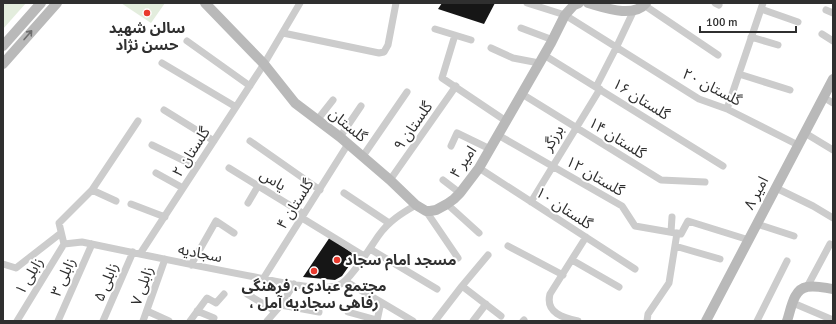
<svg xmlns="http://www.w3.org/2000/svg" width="836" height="324" font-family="Signika,'Noto Sans Arabic',sans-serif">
<rect width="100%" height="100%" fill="#fff"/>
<path fill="#e3eddd" d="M3,3H26L3,29Z
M121,3H165L151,23Z"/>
<path fill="#161616" d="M442,3H495L484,24L438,9Z
M330,237L356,256L342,276L335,280L303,277Z"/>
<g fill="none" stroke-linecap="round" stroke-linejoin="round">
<path stroke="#ccc" stroke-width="7" d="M527,3L565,15L699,99L727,109L798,145
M715,3L719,5
M644,5L718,55
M761,9L798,22
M826,10L833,13
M521,28L553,40
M435,29L471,40
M283,33L379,53L384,52L388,45L396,3
M822,34L833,41
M455,35L442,78L506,121
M751,37L778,45
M187,41L250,86
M491,48L513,58L539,63
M544,55L723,166
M162,63L236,107
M739,74L790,90
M596,87L616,48L634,10
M522,94L661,180L705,182
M823,97L833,103
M727,109L763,3
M164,110L214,141
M318,119L333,100
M805,133L833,150
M498,135L622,206L635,226L681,234L688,221L749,240
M340,137L361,106
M250,141L320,190
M152,145L197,167
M451,146L457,133L490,149
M363,156L407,92
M229,168L304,214
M479,168L635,269
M156,173L183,188
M390,180L456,86
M443,180L460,193
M776,188L813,206L833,218
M92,190L116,201
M344,193L389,223
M531,202L600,89
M248,203L258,186
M131,204L165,217
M447,204L479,233
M426,211L458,258
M302,218L364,256
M757,224L794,236
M671,232L672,217
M64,244L82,242C139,254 197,266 255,277C275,281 321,292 339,285C351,280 371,246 379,235C389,221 402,213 416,205
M64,244L59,223L92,190L138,121
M508,246L563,275
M675,246L720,259
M370,249L437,289
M140,254L264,64L300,3
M572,260L619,287
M3,264L16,268L61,233
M191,265L216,221L234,233
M263,279L348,144
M345,281L381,302L377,321
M462,286L501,316
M807,287L830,244
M247,294L275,311
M381,302L413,321
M793,303L833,320
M281,305L319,312
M147,311L169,321
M197,311L214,318
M348,312L377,320
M17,321L64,244
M58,321L92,244
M103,321L133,252
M143,321L165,259
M190,321L207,298L216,303L224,294
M267,321L281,305L294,284
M435,321L462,286L488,255
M473,321L486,304
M523,321L524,320
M578,321C564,318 545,313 550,294L586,237
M647,321L648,314L669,283L677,233
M757,321L787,261"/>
<path stroke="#b9b9b9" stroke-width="10" d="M205,3L264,64L295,103L340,137L390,180L416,205L426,211H430L436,210L447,204L454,199L460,193L479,168L551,43L565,15L574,5L579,3
M588,3C603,7 633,19 646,3
M3,46L41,3
M3,64L57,3
M706,321L833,79
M787,321C791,310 793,289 807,287C815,285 825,288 833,289"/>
</g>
<defs><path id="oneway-shaft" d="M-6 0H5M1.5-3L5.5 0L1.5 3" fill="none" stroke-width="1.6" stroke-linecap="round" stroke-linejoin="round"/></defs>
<use stroke="#6d6d6d" href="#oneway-shaft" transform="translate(28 35) rotate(-49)"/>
<g fill="#e93a2e" stroke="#fff" stroke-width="1.5">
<circle cx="147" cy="13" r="4"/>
<circle cx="337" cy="260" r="4"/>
<circle cx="314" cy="271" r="4"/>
</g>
<g text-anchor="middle" stroke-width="4" stroke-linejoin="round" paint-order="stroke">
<g font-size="15" font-weight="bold" fill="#2f2f2f" stroke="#fff">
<text x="147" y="33">سالن شهید<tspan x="147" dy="17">حسن نژاد</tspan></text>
<text x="345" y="265" text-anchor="start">مسجد امام سجاد</text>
<text x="314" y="291">مجتمع عبادی ، فرهنگی<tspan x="314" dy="17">، رفاهی سجادیه آمل</tspan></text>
</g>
<g font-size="15" fill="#2f2f2f" stroke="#fff">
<text transform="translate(712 87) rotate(27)" y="5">گلستان ۲۰</text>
<text transform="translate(641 99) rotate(32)" y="5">گلستان ۱۶</text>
<text transform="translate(348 125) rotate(39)" y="5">گلستان</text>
<text transform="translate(413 126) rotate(-55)" y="5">گلستان ۹</text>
<text transform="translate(553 138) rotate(-59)" y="5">برزگر</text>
<text transform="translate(617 138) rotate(32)" y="5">گلستان ۱۴</text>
<text transform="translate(191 152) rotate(-57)" y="5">گلستان ۲</text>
<text transform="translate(463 162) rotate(-56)" y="5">امیر ۴</text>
<text transform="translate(595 176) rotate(30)" y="5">گلستان ۱۲</text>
<text transform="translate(273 180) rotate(31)" y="5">یاس</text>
<text transform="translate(756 193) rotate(-62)" y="5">امیر ۸</text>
<text transform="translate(295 204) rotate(-58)" y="5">گلستان ۴</text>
<text transform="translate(564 208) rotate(33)" y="5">گلستان ۱۰</text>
<text transform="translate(200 253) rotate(11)" y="5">سجادیه</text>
<text transform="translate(29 276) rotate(-59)" y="5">زابلی ۱</text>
<text transform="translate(63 277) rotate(-66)" y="5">زابلی ۳</text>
<text transform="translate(106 282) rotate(-67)" y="5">زابلی ۵</text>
<text transform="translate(142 286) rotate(-71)" y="5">زابلی ۷</text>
</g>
</g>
<rect width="836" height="324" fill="none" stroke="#2f2f2f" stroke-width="8"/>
<path d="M700 26v6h96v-6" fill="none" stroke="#2f2f2f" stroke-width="2"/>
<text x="706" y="26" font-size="12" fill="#2f2f2f" stroke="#ffffff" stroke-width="3" paint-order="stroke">100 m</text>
</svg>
